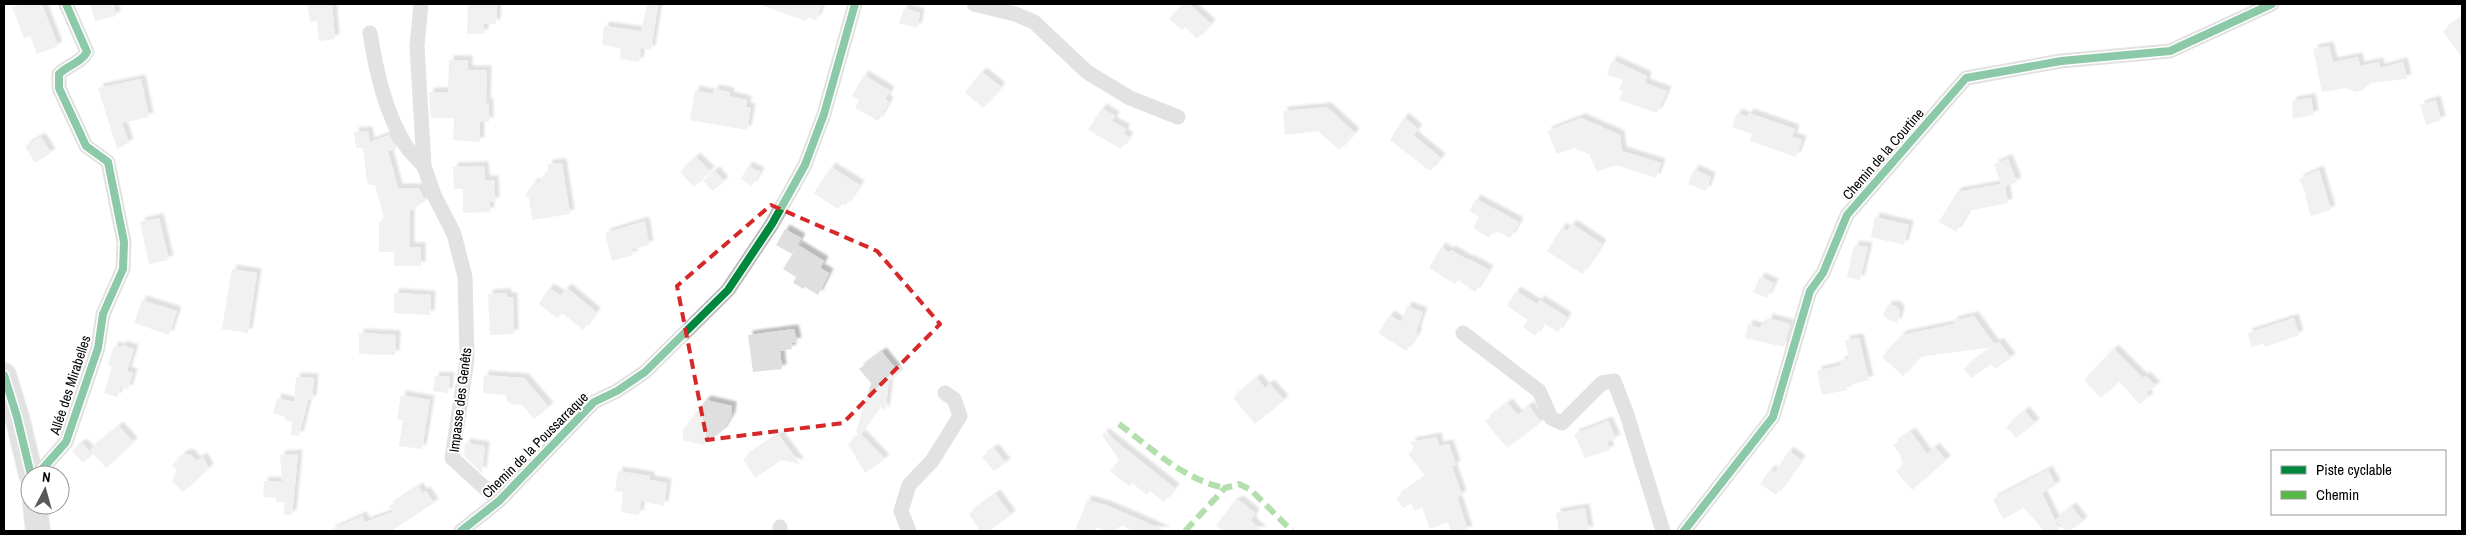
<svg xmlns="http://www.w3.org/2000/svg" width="2466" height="535" font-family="'Archivo Narrow',sans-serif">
<defs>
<filter id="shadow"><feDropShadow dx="4.5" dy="-4.5" stdDeviation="1" flood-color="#0004"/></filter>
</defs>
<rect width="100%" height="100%" fill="#fff"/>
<path fill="#dfdfdf" filter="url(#shadow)" d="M21,4H42L58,46L37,54L30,36L24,38L12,7Z
M90,4H114L116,16L95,21Z
M307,4H332L335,39L319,41L317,21L310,22Z
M468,4H497L496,24L484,23V34H467Z
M647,4L658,6L651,50L641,48L639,62L620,59L621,48L602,45L604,26L641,31Z
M763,4H822L816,20L808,17L806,21L763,6Z
M1183,4H1189L1211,24L1197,39L1185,27L1182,30L1169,19Z
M904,8L920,13L917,28L899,23Z
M2462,18V58L2443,31Z
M2329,46L2333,62L2358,57L2360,66L2379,62L2380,68L2403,62L2407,79L2369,83L2363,90L2356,92L2346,88L2322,92L2313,49Z
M449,60H468V70H487L486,103H489V122L480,121V142L453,140L454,118H431L429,92H448Z
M1612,60L1647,76L1645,83L1667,91L1657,113L1619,100L1623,91L1619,90L1623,80L1607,75Z
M982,72L1001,87L983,108L965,92Z
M864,75L890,91L885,99L889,102L878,121L855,108L859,100L852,96Z
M141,79L149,117L122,123L129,143L117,149L98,88Z
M714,89L730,92L729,96L747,100L746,107L751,108L747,130L690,120L695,90L713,94Z
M2311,98L2314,115L2293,119L2292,101Z
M2436,100L2441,120L2426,125L2420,105Z
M1327,107L1355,133L1339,150L1318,131L1285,135L1283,111Z
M1102,108L1115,116L1112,121L1126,129L1123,133L1129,137L1121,149L1088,130Z
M1737,113L1747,117L1749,113L1795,129L1792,137L1802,140L1796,157L1750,141L1752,134L1732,127Z
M1404,117L1418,129L1413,135L1441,158L1430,171L1390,140Z
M1581,118L1620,135L1622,151L1661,163L1656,178L1616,165L1597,172L1589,154L1574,148L1557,154L1547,131Z
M368,131L370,142L389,135L397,149L388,151L398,188H419L425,201L410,211V247H421V266H394V252H379V221H385L375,185H369L367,182L363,148H356L354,132Z
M41,137L51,153L35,163L25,146Z
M696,157L710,171L694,187L680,172Z
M2008,159L2017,182L2005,186L2008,203L1968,211L1956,232L1939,222L1957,192L2001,184L1994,164Z
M562,163L570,214L532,220L529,198L525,196L534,182L537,184L548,171V164Z
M484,166L485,180H494L495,202H490V212L463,213V189H454L453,167Z
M748,166L760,172L752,186L741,179Z
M831,167L860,185L846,205L843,203L838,209L814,193Z
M1694,169L1711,177L1706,191L1688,184Z
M2319,170L2331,210L2311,216L2305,196H2307L2299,179Z
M715,171L724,181L713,191L703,181Z
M1476,199L1519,222L1510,238L1494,230L1489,238L1473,228L1479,217L1469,211Z
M1875,217L1909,225L1904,245L1871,237Z
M159,218L169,260L149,264L140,222Z
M645,221L649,245L632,249L633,255L612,261L605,233Z
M1572,224L1602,244L1582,274L1547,251L1562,227L1567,231Z
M785,229L801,238L792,254L776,245Z
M798,245L824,261L820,268L829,273L818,295L805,287L804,289L793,283L796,277L783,269Z
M1854,245L1868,247L1860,280L1847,277Z
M1441,247L1449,252L1451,250L1468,260L1469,259L1489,270L1475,292L1458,280L1455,284L1429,268Z
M232,269L257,273L248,333L222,329Z
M1760,277L1774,283L1767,298L1753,292Z
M549,288L561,295L567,288L596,312L583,330L562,313L557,318L539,304Z
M1516,291L1537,304L1540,300L1567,317L1558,332L1543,323L1535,336L1523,327L1528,320L1507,306Z
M394,293L431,295L430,315L394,313Z
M507,293V297H513L514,334L490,335L488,294Z
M142,300L177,311L169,335L134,323Z
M1888,305L1896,306L1900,311L1897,323L1887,319L1883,315Z
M1407,306L1423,312L1416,332L1418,333L1406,351L1378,333L1390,315L1401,322Z
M1974,316L1995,345L1999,342L2011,358L1995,369L1991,364L1971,378L1964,369L1993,347L1919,357L1903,376L1882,357L1902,335L1954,324L1953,321Z
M1768,318L1790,324L1784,347L1745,338L1748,324L1760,328L1762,324L1766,325Z
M2294,318L2299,335L2265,347L2264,343L2251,347L2248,333Z
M794,329L797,342L791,343L792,349L780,351L782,369L753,372L748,335Z
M359,333L396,335L395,355L359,354Z
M1859,338L1869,380L1846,386L1847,390L1822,395L1817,371L1841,365L1840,361L1849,359L1845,340Z
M122,345L134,349L127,371L133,373L128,390L121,387L117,397L104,393L112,367L108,365L114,346L121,348Z
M2114,349L2143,378L2146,376L2156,386L2146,393L2149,397L2139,404L2119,381L2101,398L2084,380Z
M882,352L899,373L889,381L885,412L880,405L859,434L856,432L871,383L859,369Z
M484,375L524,378L549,407L534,419L522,405L511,404L507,401L506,395L483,393Z
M435,376L450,377L448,393L433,391Z
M296,377L314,378L312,400H308L299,436L291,435L292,422L285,420V417L273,413L277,398L294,402Z
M1257,378L1265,388L1270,384L1284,400L1255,424L1233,398Z
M401,395L430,400L422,449L399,446L403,420L397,419Z
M706,400L732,406L731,416L722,431L703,445L683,440V430Z
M1508,403L1518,415L1529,406L1541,422L1507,448L1485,421Z
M2025,411L2035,423L2016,438L2006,427Z
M1608,421L1616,439L1607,442L1610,450L1585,458L1574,434Z
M119,426L133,442L106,468L90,450Z
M1104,432L1175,488L1164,502L1150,491L1147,495L1132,483L1130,487L1110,471L1119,460L1102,435Z
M1911,432L1927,454L1935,447L1946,460L1912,490L1896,471L1904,464L1900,458L1902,457L1893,445Z
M861,434L885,459L865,473L848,444Z
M779,435L800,464L781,460L755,478L743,459Z
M1437,437L1439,446L1449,444L1456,466H1452L1462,495L1457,497L1468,531H1451L1448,522L1430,529L1422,507L1415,511L1411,504L1403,508L1396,498L1426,477L1408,454L1414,448L1410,442Z
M82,443L93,454L83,463L72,451Z
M465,443L485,446L482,473L464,456Z
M994,448L1006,463L994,471L982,457Z
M1789,451L1801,460L1776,495L1760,484L1770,470L1775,472Z
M184,454H190L196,461L203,457L209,468L183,492L172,481L177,470L172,465Z
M298,454L292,515H284V502H276V498L263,497L264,481L282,482L280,455Z
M2048,470L2056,485L2042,493L2060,531H2044L2024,508L2003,519L1993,499Z
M618,471L650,476V480L667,483L664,506L641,501L639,515L621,512L623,492L615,491Z
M419,487L422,493L426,491L434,503L391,531H329L362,516L365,522L393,512L389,506Z
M996,494L1011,515L989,531H980L969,514Z
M1087,500L1106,505L1166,531H1133L1119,524L1116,531H1106L1096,527L1095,531H1075Z
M1239,500L1255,513L1251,521L1262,531H1223L1216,526L1233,503Z
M2072,507L2083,521L2070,531H2066L2055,520Z
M1585,508L1589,531H1559L1556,513Z"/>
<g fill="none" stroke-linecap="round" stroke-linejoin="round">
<defs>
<path id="primary" d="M4,375L17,417L31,475
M35,505L38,531"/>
</defs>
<use href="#primary" stroke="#dbdbdb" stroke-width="26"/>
<path stroke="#bebebe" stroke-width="15" d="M421,4L417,46L424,166L434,195L454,234L465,277L467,360L452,458L499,501
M974,4L1015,14L1034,22L1087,72L1130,98L1178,117
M370,33C376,71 385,112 406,146C411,153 418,160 424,166
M1463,333L1539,391L1551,418L1562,423L1602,383L1614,381L1627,415L1663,531
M37,475L66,442L98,348L103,314L123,269L124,242L108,162L86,146L59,88V74C67,66 82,62 87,52L66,4
M461,531L499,501L594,402L617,391L645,372L728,290L772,224L805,165L824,114L855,4
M780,531V527
M909,531L901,511L909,485L932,461L960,416L954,399L945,393
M1684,531L1773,417L1810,291L1823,273L1847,215L1966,78L2061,61L2170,51L2272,4"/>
<use href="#primary" stroke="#bebebe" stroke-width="24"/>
<path stroke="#58b947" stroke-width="6" stroke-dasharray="12 6" stroke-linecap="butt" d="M1119,424C1151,448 1184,480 1225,488
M1185,531L1225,488L1239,484L1251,490L1292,531"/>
<defs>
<path id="cycleway" d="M4,375L17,417L31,475
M37,475L66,442L98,348L103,314L123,269L124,242L108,162L86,146L59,88V74C67,66 82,62 87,52L66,4
M461,531L499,501L594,402L617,391L645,372L728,290L772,224L805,165L824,114L855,4
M1684,531L1773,417L1810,291L1823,273L1847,215L1966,78L2061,61L2170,51L2272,4"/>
</defs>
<use href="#cycleway" stroke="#fff" stroke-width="11"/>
<use href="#cycleway" stroke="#00873e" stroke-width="8"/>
</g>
<path d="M0 0H2466V535H0ZM771,205L877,251L940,324L843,423L707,440L677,286Z" fill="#fff" fill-opacity=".55" fill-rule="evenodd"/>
<path fill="none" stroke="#d62828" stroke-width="4" stroke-dasharray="10 6" stroke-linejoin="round" d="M771,205L877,251L940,324L843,423L707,440L677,286Z"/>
<g text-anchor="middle" stroke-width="4" stroke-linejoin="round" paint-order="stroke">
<g font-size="14" fill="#000" stroke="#fff">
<text transform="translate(1883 154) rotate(-49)" y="5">Chemin de la Courtine</text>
<text transform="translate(70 385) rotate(-72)" y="5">Allée des Mirabelles</text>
<text transform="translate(460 400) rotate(-83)" y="5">Impasse des Genêts</text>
<text transform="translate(535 445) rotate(-45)" y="5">Chemin de la Poussarraque</text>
</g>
</g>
<rect width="2466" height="535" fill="none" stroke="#000000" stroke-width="10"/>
<rect x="2271" y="450" width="175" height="65" fill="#ffffff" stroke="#999999"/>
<rect x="2281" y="466" width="25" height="8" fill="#00873e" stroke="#999999"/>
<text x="2316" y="475" font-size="15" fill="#000000">Piste cyclable</text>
<rect x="2281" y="491" width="25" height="8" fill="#58b947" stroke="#999999"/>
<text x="2316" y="500" font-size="15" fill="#000000">Chemin</text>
<g transform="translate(45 490) rotate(6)"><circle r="24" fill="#ffffff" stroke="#999999"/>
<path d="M0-4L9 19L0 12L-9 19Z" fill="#595959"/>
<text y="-8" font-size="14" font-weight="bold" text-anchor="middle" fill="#000000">N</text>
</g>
</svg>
